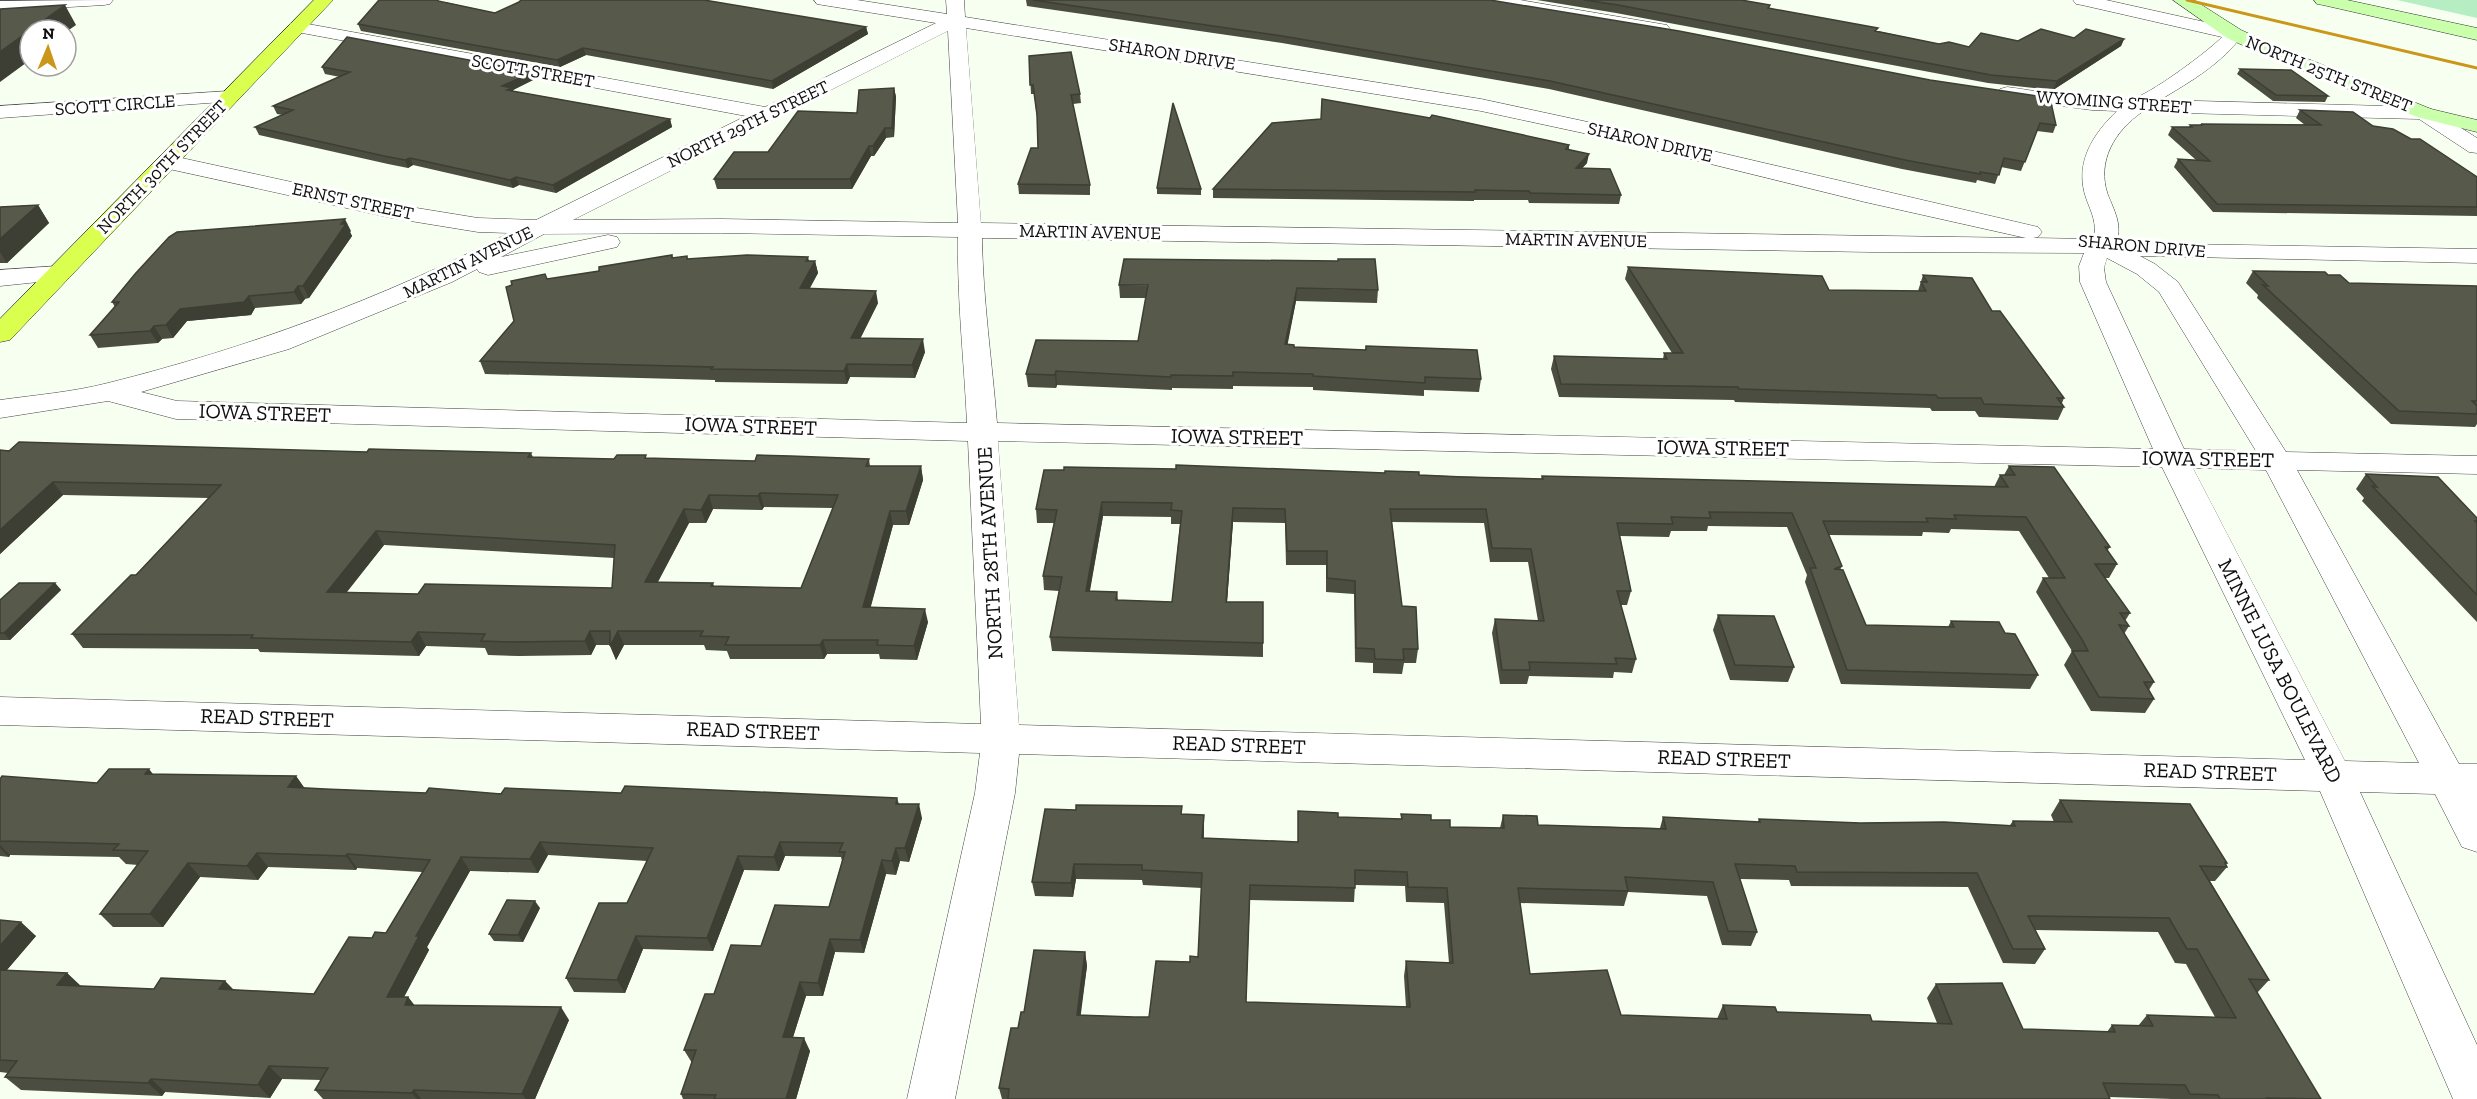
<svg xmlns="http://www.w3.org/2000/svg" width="2477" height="1099" font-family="'Zilla Slab',serif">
<rect width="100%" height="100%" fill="#f7fff1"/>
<path fill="#b7edc3" d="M2397,0H2477V18Z"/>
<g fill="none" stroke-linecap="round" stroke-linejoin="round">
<defs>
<path id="street" d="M113,0L110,4L104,5L0,11V1Z
M814,0H857L947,14L946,0H964L965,17L1481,99L1597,124L2038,227L2042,232L2038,237L2033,238L2093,239C2098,224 2091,212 2086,198C2074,163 2093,134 2117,111L2092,110L2007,99L2000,97L1997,93L2000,89L2007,87C2047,92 2091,103 2131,99C2147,97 2210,50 2222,37L2082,5L2076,4L2073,0H2106L2241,30L2243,34C2222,64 2191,81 2160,100L2424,107L2431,109L2477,138V153L2469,152L2419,119L2142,112C2115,131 2096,161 2108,195C2114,210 2122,224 2117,240L2180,244L2477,249V263L2140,256L2155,264L2178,282L2286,452L2477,456V474L2297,470L2459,764H2477V852L2462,847L2435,794L2360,792L2477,1045V1099H2453L2320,791L1019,754L1015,793L955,1099H907L975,793L980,753L0,725V697L981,724L968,441L176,419L108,401L0,418V400C36,395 73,392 108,383C248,348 381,299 509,233L478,232L392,218L160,167L157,162L160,157L168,155L392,204L478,218L536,220L746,116L297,32L291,31L288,27L291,23L297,22L765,107L936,23L823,5L817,4ZM966,28L1481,111L1597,136L1865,202L2026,238L981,223ZM948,31L958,223L721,219L573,220ZM721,233L958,237C957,299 964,361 967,423L177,401L141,392L289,349L452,282L477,269L479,272L488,275L608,249L617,247L620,242L617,237L608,235L501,257L544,234ZM982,238L1871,252L2084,253L2079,266L2080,282L2153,449L997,423C992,361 983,300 982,238ZM2107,258L2137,274L2159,292L2256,451L2184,449L2106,282L2104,268ZM998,441L2162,467L2305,760L1019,725ZM2193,468L2266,470L2419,763L2345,761Z
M1480,0H1520L1661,24L1667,25L1670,29L1667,33L1661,34L1489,5L1483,4Z
M229,91L236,93L239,97L236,101L0,118V106Z
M58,266L67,269L71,274L67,279L0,286V270Z"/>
<path id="secondary" d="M2173,0H2194L2241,30L2276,46L2431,109L2477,120V132L2417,117L2262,54L2227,38Z
M2314,0H2347L2477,28V40L2323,5L2317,4Z"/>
<path id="highway" d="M314,0H333L10,340L0,342V319Z"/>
</defs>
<use href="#street" stroke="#424242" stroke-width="1"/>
<use href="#secondary" stroke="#313131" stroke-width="1"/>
<use href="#highway" stroke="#202020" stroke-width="1"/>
<use href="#street" fill="#fff" fill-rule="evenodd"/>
<use href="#secondary" fill="#caffac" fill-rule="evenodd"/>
<use href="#highway" fill="#daff4f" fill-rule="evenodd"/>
<path stroke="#ca971b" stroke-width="3" d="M2187,0L2477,68"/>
</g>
<path fill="#4b4d40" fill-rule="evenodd" d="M1026,0H1490L2056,125L2053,133L2037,131L2021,171L2001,167L1995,184L1977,180L1976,183L1902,169L1549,89L1282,43L1027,6Z
M1537,0H1741L1770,5L1769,8L1939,44L1969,47L2018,41L2074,38L2124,39L2121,46L2053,90L1988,83L1616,13Z
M445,2L495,13L866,27L868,34L773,89L586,55L560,67L361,31L358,24Z
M1029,56L1080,94L1081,103L1073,104L1090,185V195L1019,194L1018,184L1038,148L1037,118L1034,94H1031Z
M322,67L535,79L513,90V91L670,119L672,127L556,193L519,185L513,188L413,165L408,168L388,164L259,135L255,127L283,115L277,114L273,106L340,77L325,74Z
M2240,69L2328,96L2325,102L2273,101L2237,74Z
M894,88L896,97L894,137L886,138L874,156H871L852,189H717L714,179L768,152L857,113Z
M2300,110L2373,126L2477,177V216L2213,212L2174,167L2178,159L2196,160L2168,135L2172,127H2189L2190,125H2200L2201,124L2305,125L2296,118Z
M1569,145V149L1587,163L1582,168L1621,195L1619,204L1529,203L1528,200H1474V201L1213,198V189Z
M1157,188L1201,189V195L1157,194Z
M38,205L49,223L7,263H0V207Z
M351,231L350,232L352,236L309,298L305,299L301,304L255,308L251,315L187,321L173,338L162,339L158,343L98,348L90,335L115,307L112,302Z
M672,255L673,258L687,256L688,259L815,261L818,273L810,288L878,303L860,339L925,352L915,378L850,377L847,384L715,382V380L485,374L480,361L514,321L512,285L599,271Z
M1628,267L1829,290L1918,291L1923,275L1992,311L2064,398L2062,403L2064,407L2058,420L1979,417L1975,411H1932L1930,408L1735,402L1734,400L1559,397L1551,369L1554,356L1663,359L1664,353H1672L1625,279Z
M2253,271L2328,275L2349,283L2477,286V424L2475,427L2391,424L2257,298L2258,295L2246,283Z
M1119,285L1378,290L1377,303L1296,301L1287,344L1294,347L1365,350L1366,346L1481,379L1479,392L1424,390V396L1313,390V387L1233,386V389L1172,388V390L1057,385L1056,388L1028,387L1026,374L1138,341L1146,298H1120Z
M0,450L531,453L533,457L614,459L648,458L755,461L869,459L870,466H921L923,480L909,525H893L870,608L928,622L917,660L880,659L879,654H827L824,659H730L727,651L706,650L704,645H624L616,660L610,645H596L591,655L519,656L488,655L485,648L426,646L419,656L260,652L258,649L83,648L72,634L136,575L209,498L63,495L0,554ZM764,507L833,508L801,588L714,586L713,583L658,582L689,523H706L713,509L762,510ZM384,545L614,558L612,588L418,594L346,592Z
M2009,466L2110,547L2107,551L2117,564L2109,578H2105L2130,613L2125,621L2129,626L2124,634L2154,682L2149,690L2154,699L2145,713L2091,711L2064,665L2072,651L2036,592L2043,578H2049L2019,531L1951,529L1949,533L1923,532L1922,536L1829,535L1842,566L1840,570L1866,625L1948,627L1951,621L2005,633L2038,675L2030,689L1841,684L1805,582L1807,575L1787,527L1708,526L1707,531H1671L1669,537L1620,536L1631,591L1627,605H1621L1636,659L1632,673L1614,672L1613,678L1529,676L1527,684H1500L1492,633L1495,619L1538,621L1528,562H1490L1484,523L1392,522L1402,606L1418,649L1416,663H1404L1402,674L1373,673V663L1355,662L1354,594L1326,592V565H1286L1285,523L1233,522L1227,602H1263V657L1052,651L1050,637L1059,591L1044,590L1043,576L1054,523H1037L1036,509L1044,470L1419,475L1541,479L1542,476L1994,487L2000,475H2004ZM1103,516L1171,517V524H1180L1172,602L1118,600L1117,592L1090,591Z
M2366,474L2477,518V622L2362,501L2364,498L2356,489Z
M55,583L61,590L10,640H0V600Z
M1718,615L1794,667L1788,682L1730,680L1713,630Z
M153,774L296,776L304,788L426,793H621L897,798L899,804L922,818L909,862L900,861L896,875L886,874L864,953L835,952L823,996H806L793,1037L810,1051L796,1099H683L681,1094L692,1063L684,1050L714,994L761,946L829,907L842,861L841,857L785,856L779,871L744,870L713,951L643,949L625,993L574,992L566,978L627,903L647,861L548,855L538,873L470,871L427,947L429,950L404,997H408L415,1006L569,1020L535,1099H323L315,1090L321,1080L282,1079L270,1098L165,1092L162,1096L21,1090L5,1077L8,1073L0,1072V920L36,936L6,971L67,973L80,986L154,989L225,981L234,990L314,994L372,938L386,933L422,872L357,868L356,870L268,867L258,880L200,877L163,927H113L100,914L138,865L126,864L119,857L10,855L9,857L0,856V779L97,783Z
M2060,800L2227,863L2226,864L2227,867L2215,881H2210L2269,980L2257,993L2321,1099H2172L2109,1097L2110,1099H1002L999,1088L1024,1012L1085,952L1087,966L1080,1015L1134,1017H1149L1190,962L1198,957L1202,888L1143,885L1142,880L1076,879L1073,897L1035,896L1032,882L1182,814L1204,815V838L1297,842L1338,817L1401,819V814L1431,820L1450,827L1500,828L1503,815L1538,825L1660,828L1663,817L1758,822L1759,819L1860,823L2010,825L2013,821L2054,822L2051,815ZM1740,879L1789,880L1791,886L1968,887L2003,963L2035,964L2045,949L2035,930L2158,932L2175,963L2186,964L2215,1017L2147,1015L2138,1026L2112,1025L2107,1032L2023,1029L1936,984L1927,998L1937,1023L1872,1021L1777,1012L1723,1005L1717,1019L1621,1015L1530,974L1520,903L1624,906L1628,892L1707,896L1722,945L1751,946L1757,932ZM1355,885L1405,886L1406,902L1444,903L1449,963L1406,961L1404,976L1406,1007L1246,1002L1250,900L1354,902Z
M540,908L523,942L494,941L489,934Z"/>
<path fill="#3d3e34" d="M65,5L76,25L66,32V30H30Z
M866,27L868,34L773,89L772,81Z
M30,30V60L0,82V52Z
M2124,39L2121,46L2053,90L2057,81Z
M583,48L586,55L560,67L557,60Z
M533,72L535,79L513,90L515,95L502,86Z
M894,88L896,97L894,137L892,128Z
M670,119L672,127L556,193L553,185Z
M885,128L886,138L874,156L873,146Z
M869,146L871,156L852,189L850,179Z
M1589,154L1587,163L1574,177L1576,168Z
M410,158L413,165L408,168L405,160Z
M516,177L519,185L513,188L510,180Z
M38,205L49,223L7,263L0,252V239Z
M345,219L351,231L350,232L352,236L309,298L303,286Z
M808,257L811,268L815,261L818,273L803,300L800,288L806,261Z
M298,286L305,299L301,304L294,292Z
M1297,288L1296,301L1285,358V344Z
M876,291L878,303L854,351L851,338Z
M249,296L255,308L251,315L187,321L173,338L166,325L180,309Z
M154,326L162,339L158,343L150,331Z
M923,339L925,352L915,378L912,365Z
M847,364L850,377L847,384L844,371Z
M1056,371L1057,385L1056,388L1055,375Z
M921,466L923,480L909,525L906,511Z
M53,482L63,495L0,554V530Z
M760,493L764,507L762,510L758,496Z
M709,495L713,509L706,523L701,510Z
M1102,502L1103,516L1087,605L1086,591Z
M1233,508V522L1226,616V602Z
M684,509L689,523L650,596L645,582Z
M890,511L893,525L867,621L863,607Z
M376,531L384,545L336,606L327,592Z
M55,583L61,590L10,640L4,633Z
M925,609L928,622L917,660L914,646Z
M590,631L596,645L591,655L585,641Z
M618,631L624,645L616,660L610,646Z
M418,632L426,646L419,656L411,642Z
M823,640L827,654L824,659L820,645Z
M149,769L160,783L145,774Z
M296,776L306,790L288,787Z
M919,804L922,818L909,862L905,848Z
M1204,815V829L1202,852V838Z
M540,842L548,855L538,873L530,859Z
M780,842L785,856L779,871L774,857Z
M0,845L10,855L9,857L0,848Z
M896,848L900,861L896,875L892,861Z
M257,853L268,867L258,880L247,866Z
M347,854L357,868L356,870L346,856Z
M738,856L744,870L713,951L707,938Z
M461,857L470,871L427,947L429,950L397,1010L387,997L416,936Z
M882,860L886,874L864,953L860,940Z
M188,863L200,877L163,927L150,914Z
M1074,864L1076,879L1073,897L1071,883Z
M535,901L540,908L523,942L518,935Z
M21,922L36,936L0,978V946Z
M636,936L643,949L625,993L617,980Z
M830,939L835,952L823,996L818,983Z
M1085,952L1087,966L1079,1029L1077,1015Z
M67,973L81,986L57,985Z
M225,981L237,994L219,989Z
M800,982L806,996L789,1050L783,1037Z
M408,997L419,1011L405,1005Z
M561,1007L569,1020L535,1099H526L522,1094Z
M804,1038L810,1051L796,1099H786Z
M269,1066L282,1079L270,1098L258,1085Z
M151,1079L165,1092L162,1096L148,1083Z
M414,1090L421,1099H417L412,1093Z"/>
<path fill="#57594a" stroke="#3d3e34" stroke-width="1.5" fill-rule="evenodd" d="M379,0H438V1L495,13L519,2L521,0H704L866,27L772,81L583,48L557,60L358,24Z
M1033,0H1490L1679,31L1930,80L2050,98L2056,125L2040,123L2025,162L2004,158L1999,175L1980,172V174L1905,160L1550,81L1282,36Z
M1584,0H1741L1770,5L1768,8L1878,28L1875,31L1939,44L1949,42L1969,47L1981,33L2018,41L2041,29L2074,38L2086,29L2124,39L2057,81L1991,75L1618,5Z
M65,5L30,30L0,52V9Z
M347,37L533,72L502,86L512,88L507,90L670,119L553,185L516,177L510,180L410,158L405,160L384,156L255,127L293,110L273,106L350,72L322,67Z
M1071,52L1080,94L1071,95L1090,185L1018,184L1031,148H1038L1037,115L1033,85H1030L1029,56Z
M2240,69L2291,70L2328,96L2276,95Z
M894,88L892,128H885L873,146H869L850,179H714L734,152H768L798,111L857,113L859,90Z
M1322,99L1430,118L1432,115L1569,145L1566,149L1589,154L1576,168L1610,169L1621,195L1530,193L1529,191L1475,190V192L1213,189L1272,123L1321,119Z
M1173,103L1201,189L1157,188Z
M2300,110L2353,112L2373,126L2393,129L2411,139H2420L2477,177V207L2217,204L2178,159L2210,161L2172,127H2192L2190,125H2203L2201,124L2321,125Z
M38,205L0,239V207Z
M345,219L341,224H346L303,286H298L294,292L249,296L244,302L180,309L166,325L154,326L150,331L90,335L119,302H112L135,274L169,237L177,232Z
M672,255V258L687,256V259L747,255L808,257L806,261H815L800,288L876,291L851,338L923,339L912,365L847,364L844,371L711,369L713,367L480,361L514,321L506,287L512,285L511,281L545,274L547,279L599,271V267Z
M1124,259L1338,261V259H1375L1378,290L1297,288L1285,344L1294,345V347L1366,350V346L1477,350L1481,379L1425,377V383L1313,376V374L1233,372V376L1171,375V377L1056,371L1055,375L1026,374L1036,340L1138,341L1148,285H1119Z
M1628,267L1822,276L1829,290L1926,291L1921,282H1927L1923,275L1972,278L1992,311H2000L2064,398H2057L2064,407L1984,404L1981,398H1938L1936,395L1739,389L1738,387L1561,384L1554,356L1667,359L1664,353H1683Z
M2253,271L2325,272L2328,275H2340L2349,283L2477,286V401H2472L2477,406V414L2399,411L2263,285L2268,286Z
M19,442L367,452L369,449L531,453L528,457L614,459L617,455H646L645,458L755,461L757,455L791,456L869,459L866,466H921L906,511H890L863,607L925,609L914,646L877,645L878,640H823L820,645H725L729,637L700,636L703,631H618L610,646V631H590L585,641L512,642L481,641L485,634L418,632L411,642L251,638L253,635L72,634L131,575H136L221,485L53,482L0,530V450L9,451ZM760,493L838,495L801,588L711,586L713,583L645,582L684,509L701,510L709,495L758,496ZM376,531L615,545L612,588L425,584L418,594L327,592Z
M1176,465L1385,473V471L1419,472V475L1463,477L1543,479L1542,476L2008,487L2000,475H2015L2009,466L2054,467L2110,547H2105L2117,564H2095L2130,613H2120L2129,626L2119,625L2154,682H2144L2154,699L2099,697L2072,651H2088L2083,641L2043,578H2065L2026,517L1954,515L1956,519L1926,518L1928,522L1823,521L1842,566L1834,569L1843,570L1866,625L1954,627L1951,621L1999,622L2005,633L2015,634L2038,675L1847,670L1810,568H1816L1792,513L1709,512L1711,518L1671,517L1673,524L1617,523L1631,591H1617L1636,659L1615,658L1617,664L1529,662L1530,670H1502L1495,619L1544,621L1531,549L1492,548L1486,509H1390L1402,606L1416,607L1418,649H1403L1404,660L1375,659L1374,649L1356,648L1355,581L1327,578V551H1287L1285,509L1233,508L1226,602H1263V643L1050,637L1062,577L1043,576L1057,510L1036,509L1044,470H1064V467L1176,469ZM1102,502L1172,503L1171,510L1182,511L1172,602L1116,600L1117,592L1086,591Z
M2366,474L2438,477L2477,518V521H2475L2477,523V595L2372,486L2377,487Z
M19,583H55L4,633H0V600Z
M1718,615L1774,616L1794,667L1735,665Z
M109,769H149L145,774L296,776L288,787L325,789L426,793L429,788L501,794L505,788L621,793L625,786L897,798L896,804H919L905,848H896L892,861L882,860L860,940L830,939L818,983L800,982L783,1037L804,1038L786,1099H714L716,1095L681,1094L696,1050H684L705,994H714L731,945L761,946L775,905L829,907L845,852H839L843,843L780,842L774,857L738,856L707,938L636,936L617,980L566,978L599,903H627L653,848L540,842L530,859L461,857L416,936H419L387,997H408L405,1005L561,1007L522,1094L414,1090L412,1093L315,1090L328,1068L269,1066L258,1085L151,1079L148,1083L5,1077L17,1061L0,1060V970L67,973L57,985L154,989L161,978L225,981L219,989L314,994L349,937L372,938L375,932L386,933L430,860L347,854L346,856L257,853L247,866L188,863L150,914H100L148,851L113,850L119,844L0,841V779L2,776L97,783Z
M2060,800L2190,804L2227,863H2225L2227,867L2200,866L2269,980L2249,979L2321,1099L2267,1098L2268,1099H2220L2218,1095L2190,1094L2185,1085L2103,1083L2110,1099H1008L1009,1089L999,1088L1011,1028H1018L1021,1012H1024L1034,950L1085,952L1077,1015L1134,1017H1149L1156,961L1190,962V956L1198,957L1202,873L1142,870V865L1074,864L1071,883L1032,882L1045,809L1076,810V805L1182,806L1181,814L1204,815L1202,838L1298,842V811L1338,813V817L1402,819L1401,814L1431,815V820H1450V827L1504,828L1503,815L1537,816L1538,825L1666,829L1663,817L1760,822L1759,819L1860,823L1944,822L2015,826L2013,821L2072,822ZM1735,864L1795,866L1797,872L1977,873L2013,949H2045L2028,916L2169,918L2187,949H2197L2236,1018L2147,1015L2153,1026L2112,1025L2115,1032L2023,1029L2002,983L1936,984L1952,1024L1872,1021L1870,1015L1777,1012L1775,1007L1723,1005L1727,1019L1621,1015L1607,970L1530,974L1518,888L1628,891L1625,877L1713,882L1728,931L1757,932ZM1355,870L1407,872L1408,887L1447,888L1453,963L1406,961L1410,1007L1246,1002L1250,885L1355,888Z
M507,900L535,901L518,935L489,934Z
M0,920L21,922L0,946Z"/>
<g text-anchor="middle" stroke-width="6" stroke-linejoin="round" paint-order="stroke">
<g font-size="18" fill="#0f0f0f" stroke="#fff">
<text transform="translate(1172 54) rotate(9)" y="6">SHARON DRIVE</text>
<text transform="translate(533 71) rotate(10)" y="6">SCOTT STREET</text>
<text transform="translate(2329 74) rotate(22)" y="6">NORTH 25TH STREET</text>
<text transform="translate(2114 102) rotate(4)" y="6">WYOMING STREET</text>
<text transform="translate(115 105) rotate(-4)" y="6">SCOTT CIRCLE</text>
<text transform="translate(748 124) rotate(-26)" y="6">NORTH 29TH STREET</text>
<text transform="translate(1650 142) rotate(13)" y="6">SHARON DRIVE</text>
<text transform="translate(162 167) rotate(-46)" y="6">NORTH 30TH STREET</text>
<text transform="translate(353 201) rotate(12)" y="6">ERNST STREET</text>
<text transform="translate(1090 232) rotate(1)" y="6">MARTIN AVENUE</text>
<text transform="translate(1576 240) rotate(1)" y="6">MARTIN AVENUE</text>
<text transform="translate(2142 246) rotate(5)" y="6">SHARON DRIVE</text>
<text transform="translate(468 262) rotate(-26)" y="6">MARTIN AVENUE</text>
</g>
<g font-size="21" fill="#0f0f0f" stroke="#fff">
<text transform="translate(265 413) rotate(2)" y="7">IOWA STREET</text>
<text transform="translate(751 426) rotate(2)" y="7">IOWA STREET</text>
<text transform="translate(1237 437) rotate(1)" y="7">IOWA STREET</text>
<text transform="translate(1723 448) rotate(1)" y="7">IOWA STREET</text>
<text transform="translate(2208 459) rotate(1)" y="7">IOWA STREET</text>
<text transform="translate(990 553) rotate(-93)" y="7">NORTH 28TH AVENUE</text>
<text transform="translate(2280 671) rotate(63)" y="7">MINNE LUSA BOULEVARD</text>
<text transform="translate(267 718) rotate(2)" y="7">READ STREET</text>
<text transform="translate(753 731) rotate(2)" y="7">READ STREET</text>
<text transform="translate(1239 745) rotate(2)" y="7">READ STREET</text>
<text transform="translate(1724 759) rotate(2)" y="7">READ STREET</text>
<text transform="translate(2210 772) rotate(2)" y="7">READ STREET</text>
</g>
</g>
<g transform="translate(48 48) rotate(2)"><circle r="28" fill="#ffffff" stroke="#9f9f9f" stroke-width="1.5"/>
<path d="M0-4.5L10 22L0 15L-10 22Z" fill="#ca971b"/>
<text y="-9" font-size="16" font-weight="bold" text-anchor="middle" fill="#0f0f0f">N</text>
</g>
</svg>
